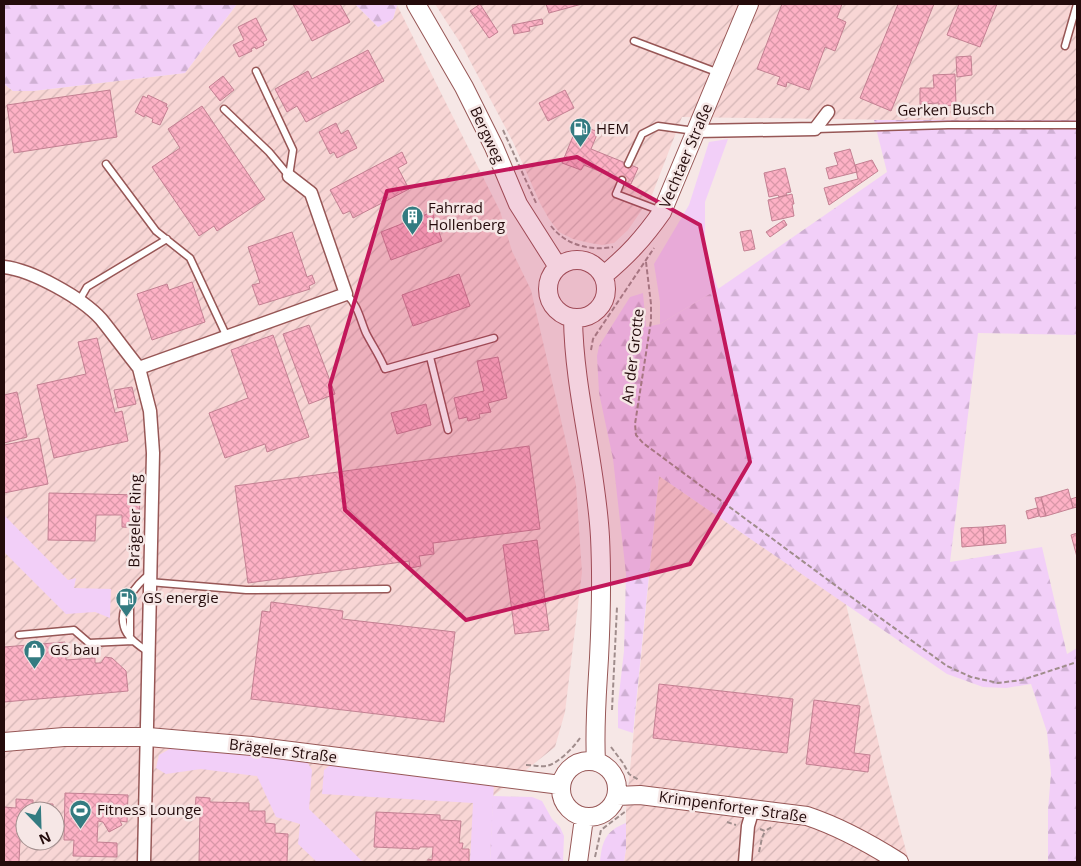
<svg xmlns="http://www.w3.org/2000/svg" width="1081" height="866" font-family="'Open Sans',sans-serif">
<defs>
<pattern id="industrial-furrows" width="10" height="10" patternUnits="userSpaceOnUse" patternTransform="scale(1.25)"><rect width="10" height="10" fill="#f8d6d5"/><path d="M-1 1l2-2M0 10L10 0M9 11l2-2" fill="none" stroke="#d4b6b6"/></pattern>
<pattern id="forest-firs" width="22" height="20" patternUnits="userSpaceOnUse" patternTransform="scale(1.25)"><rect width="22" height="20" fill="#f2cff8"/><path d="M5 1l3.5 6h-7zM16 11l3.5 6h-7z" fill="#cfb0d3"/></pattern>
<pattern id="building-cross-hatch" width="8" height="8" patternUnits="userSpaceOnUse" patternTransform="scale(1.25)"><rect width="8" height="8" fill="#fdb1c5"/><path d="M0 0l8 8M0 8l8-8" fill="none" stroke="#d997a8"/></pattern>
</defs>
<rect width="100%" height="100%" fill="#f6e7e6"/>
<path fill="url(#industrial-furrows)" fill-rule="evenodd" d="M237,4H355L378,27L393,19L397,5L500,211L512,251L531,290L576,485L582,572L565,712L555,747L493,796L490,862H4V84L13,91H33L185,73ZM25,811H55V841H25Z
M435,4H1077V120L970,121L682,117L652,195L628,230L614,243L602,245L590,243L573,239L559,232L549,219L540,203L513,142L461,44Z
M659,476L846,604L886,775L909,862H624L626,849V810Z"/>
<path fill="#f2cff8" d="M728,139L705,202V251L718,289L660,324V302L654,264L689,205L709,142Z
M5,516L68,580L76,578L74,588L111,589L110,618L95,612L66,614L4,552V523Z
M175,746L306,760L312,770L309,809L363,862H317L298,844L300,824L276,817L257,776L201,769L166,774L156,768L159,755Z
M333,763L494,783L490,862H470L473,803L322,794L324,770Z"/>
<path fill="url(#forest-firs)" d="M4,4H237L185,73L33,91H13L4,84Z
M355,4H396L397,5L393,19L378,27Z
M874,120H1077V335L978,333L950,562L1042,547L1067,654L1077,648V862H1048V810L1051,773L1047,732L1031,684L1006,688L983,687L947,674L659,476L633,733L618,728V703L624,651L626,574L613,459L599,393L597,356L599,346L630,297L643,293L646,327L660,324L718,289L887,172Z
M493,796L532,797L542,801L552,819L560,827L564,836L563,862H490Z
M626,823V849L624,862H600C602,842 605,831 626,823Z"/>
<path fill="url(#building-cross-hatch)" stroke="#c38092" d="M293,4H340L350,22L312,41Z
M480,4L498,32L489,38L470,11Z
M546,4H582L549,13Z
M782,4H842L837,18L846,22L835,51L825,47L809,90L787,82L786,87L777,84L780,77L757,69Z
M898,4H934L891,111L860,98Z
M959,4H997L980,47L947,35Z
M256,18L267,40L263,42L264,45L256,49L255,47L251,49L252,51L239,57L233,45L244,40L238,27Z
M542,19L543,24L529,27L530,31L514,34L512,25Z
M368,50L384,81L306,122L297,106L287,112L275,89L308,71L312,79Z
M971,56L972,75L957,77L956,57Z
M955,74L956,105L939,106V103L920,104V88H934L933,75Z
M223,76L234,90L220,101L209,87Z
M110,90L117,137L14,153L7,105Z
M565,90L574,108L548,121L539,103Z
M148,95L167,104L166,107L168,108L160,125L152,122L153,119L145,115L144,117L135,112L143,96L147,98Z
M202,106L265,199L217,231L214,226L199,236L152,167L180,148L168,129Z
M336,123L341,134L348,130L357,148L337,158L334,152L330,154L319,132Z
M578,124L598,132L591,149L638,168L631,184L584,165L581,170L562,163Z
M850,149L857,172L829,179L826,168L838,165L834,153Z
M402,152L407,163L398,168L409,189L353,218L350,211L343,214L330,190Z
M872,160L878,171L829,205L824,188L858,179L855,165Z
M785,168L791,192L786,193L787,195L779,197L778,195L769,197L764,173Z
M792,194L794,204H792L794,216L772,221L768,200Z
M432,212L442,241L391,260L381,232Z
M784,220L787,225L770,237L766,232Z
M751,230L755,249L744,251L740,232Z
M292,232L307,277L312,275L315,283L309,286L310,289L259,305L252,285L260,283L248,247Z
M459,274L470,306L413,326L402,295Z
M192,282L205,322L152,340L137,294L167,284L169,290Z
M309,325L335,394L309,404L283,334Z
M273,335L309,437L267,452L265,444L225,458L209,413L248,398L231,350Z
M97,338L115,413L122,411L128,441L54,458L37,385L86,374L78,342Z
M498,357L507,398L488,403L491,412L479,414L480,418L468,421L467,417L459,419L454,398L484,391L477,361Z
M132,387L136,404L118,408L114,390Z
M17,392L27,437L4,443V395Z
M426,404L431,425L397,434L391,413Z
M39,438L48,484L4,493V445Z
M529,446L540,529L433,543L434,554L419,556L421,566L410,568L409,561L248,583L235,486Z
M1068,489L1073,508L1046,516L1041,497Z
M49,493L140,495L139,528L122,527V515H96L95,541L48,540Z
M1041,497L1046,516L1040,517L1035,498Z
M1077,497V507L1073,508L1071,499Z
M1037,508L1039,516L1028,519L1026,511Z
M1005,525L1006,543L984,545L983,527Z
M983,527L984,545L962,547L961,528Z
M1077,533V557L1071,535Z
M537,540L549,630L515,634L503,545Z
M271,602L343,611L342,619L455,632L444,722L251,699L262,611L270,612Z
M65,642L66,660L95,658V663H101L105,657L112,658L126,671L128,691L4,702V647Z
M659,684L793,699L787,753L653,738Z
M814,700L860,706L854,753L870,755L868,772L806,764Z
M65,793L128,795L127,822L120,821L122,825L109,832L103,822L98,821L97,842L117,843V857L73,856L74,840H64Z
M196,797L210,798V802L249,803V811H265V823L275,824V833L288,834L287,862H199L200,812H195Z
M16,799L33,800V803L53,804V811H25V818L21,817L19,862H4V807L16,808Z
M376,812L440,815V820L461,821L459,843H463L462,849H469V862H428V859L432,860L433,847H420L419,849L374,847Z"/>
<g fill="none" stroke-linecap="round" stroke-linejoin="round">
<defs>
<path id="lane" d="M634,41L719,73
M1065,46L1077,4
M256,71L293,150L289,176
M224,109L269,152L289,176
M816,129L948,125H1077
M106,164L156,231L190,258L227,337
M628,164L642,134L658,126L695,131
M622,180L616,194L661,211
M346,294C358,305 360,319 366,333C372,345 380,356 385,369L494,338
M79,301L87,287L167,239
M430,357L448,430
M149,582L246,590L387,589
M19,635L74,630L89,643L133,641
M130,635V597
M148,652C140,646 127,638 124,627C118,608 136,584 150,574"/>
<path id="street" d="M696,131L815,129L828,112
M4,267C32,270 82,298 101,319C114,335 126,352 139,368
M144,862L153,453L150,411L139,368L346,294L311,193L289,176
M745,862L748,826L753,809"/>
<path id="secondary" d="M416,4L464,87L494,147L518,204L558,267
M548 289a29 29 0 1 1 58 0a29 29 0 1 1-58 0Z
M603,276C628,255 643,239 662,212L749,4
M573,318C574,392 596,463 600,537C602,577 601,618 599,658C597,693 594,727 596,761
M4,742L64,737H148L252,746L561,785
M561 789a28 28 0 1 1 56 0a28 28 0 1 1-56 0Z
M617,796L640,795L807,816C840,827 869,843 899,862
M578,862L584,818"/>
</defs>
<use href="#lane" stroke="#975756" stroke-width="9"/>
<use href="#street" stroke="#975756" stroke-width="15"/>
<use href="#secondary" stroke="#975756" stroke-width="20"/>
<path stroke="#a08d8c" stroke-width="2" stroke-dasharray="5 2.5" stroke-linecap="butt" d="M503,130L537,205
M551,226C566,245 589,251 613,247
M646,262L651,304V321L635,424L636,435L643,443L843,591L947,666L971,677L998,683L1022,680L1077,662
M591,350L593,339L654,248
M612,710L617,607
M611,747L623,763L629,774L639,780
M526,765C533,765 540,767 546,766C558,764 574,747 580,738
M727,822L736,825
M760,829L765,831L772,827
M759,852L762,838L765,831
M595,857L601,830L626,811"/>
<use href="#lane" stroke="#fff" stroke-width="6"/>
<use href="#street" stroke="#fff" stroke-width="12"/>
<use href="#secondary" stroke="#fff" stroke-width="18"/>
</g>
<path fill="#c2185b" fill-opacity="0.2" stroke="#c2185b" stroke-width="4" stroke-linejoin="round" d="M577,157L700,225L750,462L690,564L466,620L345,510L330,385L387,191Z"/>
<defs>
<symbol id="fuel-pin" viewBox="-11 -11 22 30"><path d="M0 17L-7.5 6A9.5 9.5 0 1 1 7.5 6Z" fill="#337b81" stroke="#f6e7e6"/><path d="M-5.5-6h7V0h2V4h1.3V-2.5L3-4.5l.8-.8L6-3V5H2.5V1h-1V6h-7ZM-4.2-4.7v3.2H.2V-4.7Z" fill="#fff"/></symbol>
<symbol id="building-pin" viewBox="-11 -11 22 30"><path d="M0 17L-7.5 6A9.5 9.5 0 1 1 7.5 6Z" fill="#337b81" stroke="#f6e7e6"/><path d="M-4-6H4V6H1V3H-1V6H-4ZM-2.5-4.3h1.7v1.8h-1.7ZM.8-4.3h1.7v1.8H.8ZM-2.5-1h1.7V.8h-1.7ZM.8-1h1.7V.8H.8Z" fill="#fff"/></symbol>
<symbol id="shop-pin" viewBox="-11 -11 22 30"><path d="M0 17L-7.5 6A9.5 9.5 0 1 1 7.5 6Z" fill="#337b81" stroke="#f6e7e6"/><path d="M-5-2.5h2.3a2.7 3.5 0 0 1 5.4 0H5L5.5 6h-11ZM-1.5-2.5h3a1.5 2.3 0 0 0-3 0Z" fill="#fff"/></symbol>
<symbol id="stadium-pin" viewBox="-11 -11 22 30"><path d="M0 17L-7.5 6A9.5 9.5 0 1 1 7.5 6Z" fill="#337b81" stroke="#f6e7e6"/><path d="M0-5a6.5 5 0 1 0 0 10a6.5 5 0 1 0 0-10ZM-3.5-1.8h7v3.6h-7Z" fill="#fff"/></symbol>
</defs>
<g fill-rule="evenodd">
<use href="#fuel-pin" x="568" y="116" width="25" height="34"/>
<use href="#building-pin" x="400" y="204" width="25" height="34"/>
<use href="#fuel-pin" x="114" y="586" width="25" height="34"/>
<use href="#shop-pin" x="22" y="638" width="25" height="34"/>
<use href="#stadium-pin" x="68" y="798" width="25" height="34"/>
</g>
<g text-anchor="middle" stroke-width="5" stroke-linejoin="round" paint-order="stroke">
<g font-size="15" fill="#240b0b" stroke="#f6e7e6">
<text transform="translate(946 110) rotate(-1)" y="5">Gerken Busch</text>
<text transform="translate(487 135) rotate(65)" y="5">Bergweg</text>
<text transform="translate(686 156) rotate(-67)" y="5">Vechtaer Straße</text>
<text transform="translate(633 356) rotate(-83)" y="5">An der Grotte</text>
<text transform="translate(135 521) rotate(-89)" y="5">Brägeler Ring</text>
<text transform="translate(283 751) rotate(7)" y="5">Brägeler Straße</text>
<text transform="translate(733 807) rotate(8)" y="5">Krimpenforter Straße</text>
</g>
<g font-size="15" fill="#240b0b" stroke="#f6e7e6" text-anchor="start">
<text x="596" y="134">HEM</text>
<text x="428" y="213">Fahrrad<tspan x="428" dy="17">Hollenberg</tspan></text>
<text x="143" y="603">GS energie</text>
<text x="50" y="655">GS bau</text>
<text x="97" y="815">Fitness Lounge</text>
</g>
</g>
<rect width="1081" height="866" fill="none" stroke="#240b0b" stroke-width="10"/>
<g transform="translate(40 826) rotate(157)"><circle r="24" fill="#f6e7e6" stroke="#a28f8e"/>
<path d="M0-4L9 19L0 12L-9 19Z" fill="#337b81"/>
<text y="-8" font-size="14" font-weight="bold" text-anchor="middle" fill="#240b0b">N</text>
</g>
</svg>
